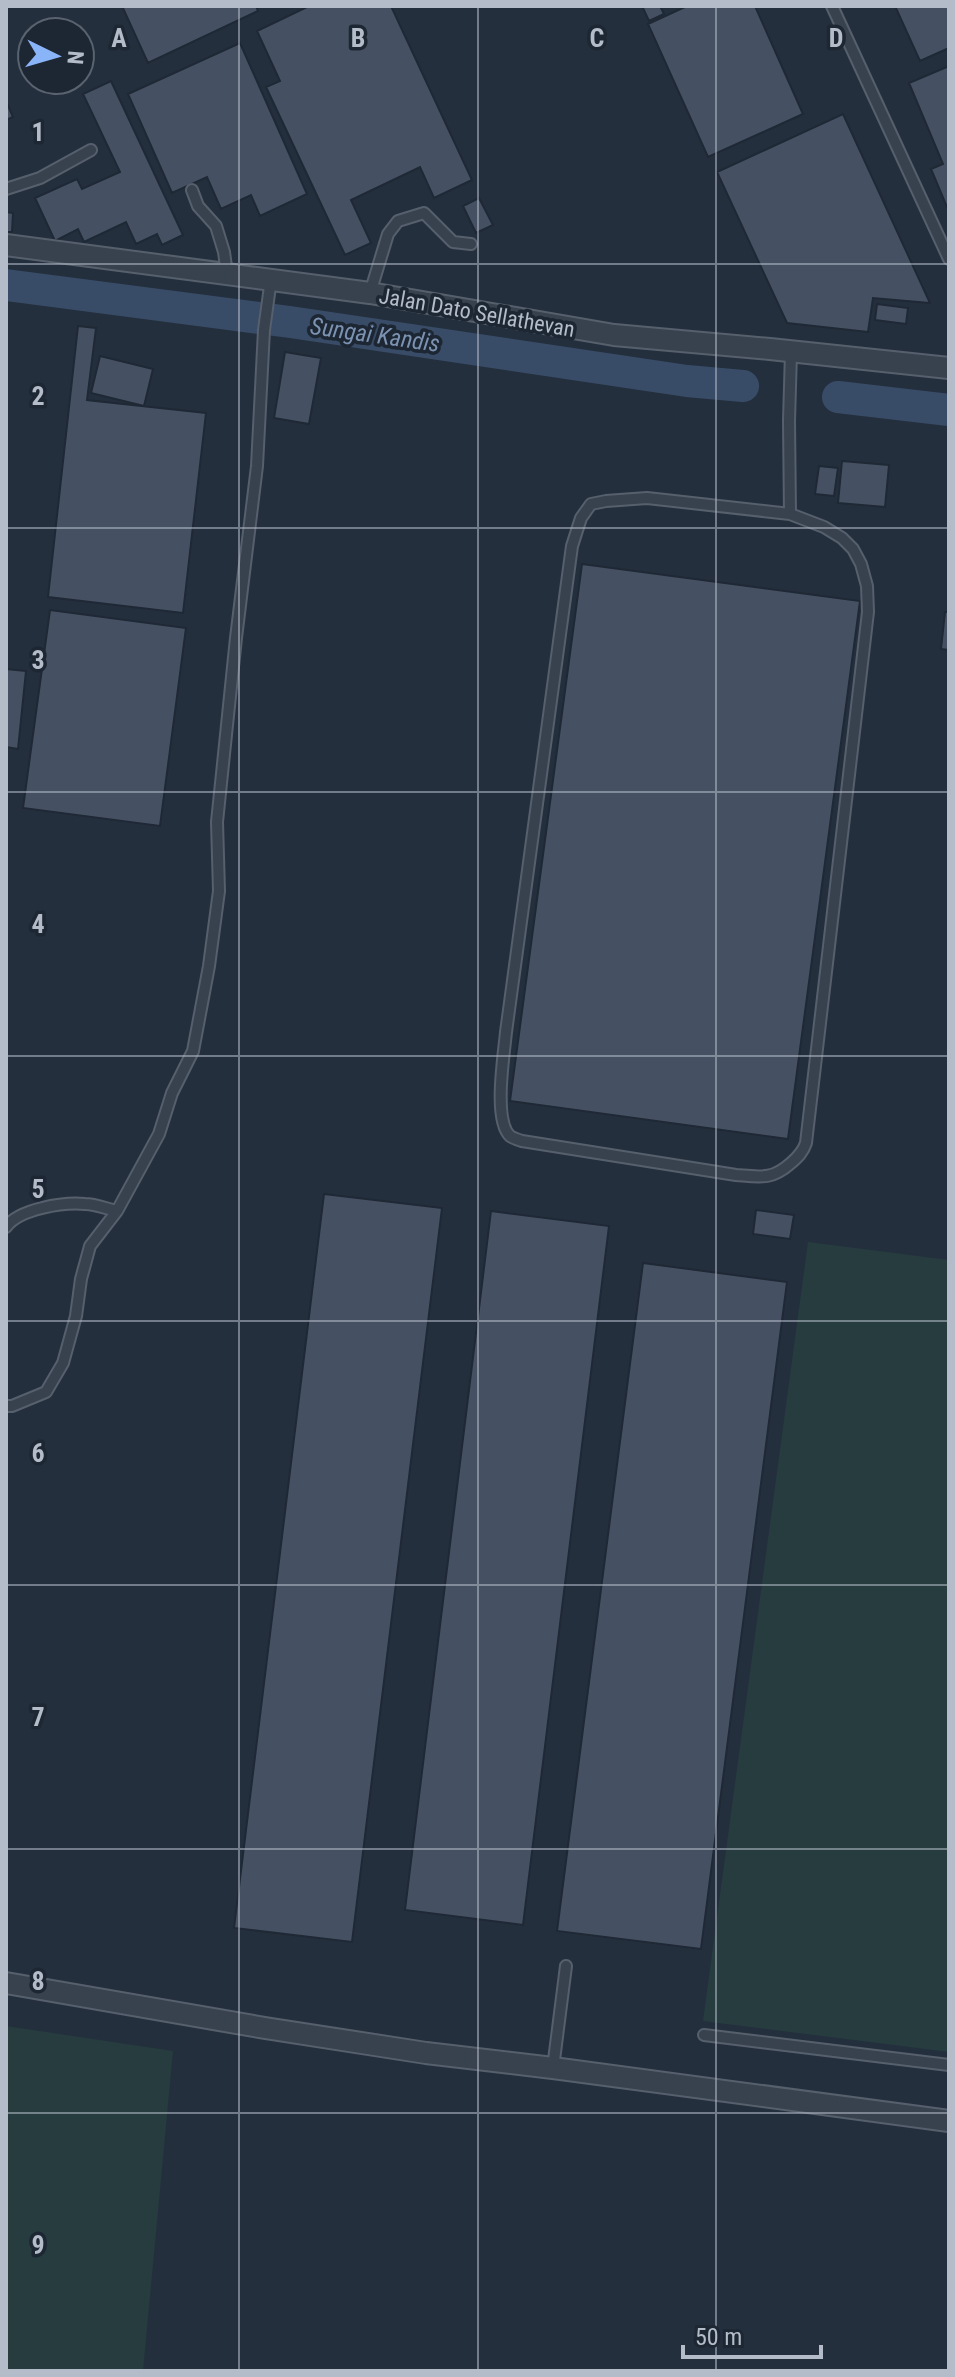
<svg xmlns="http://www.w3.org/2000/svg" width="955" height="2377" font-family="'Roboto Condensed',sans-serif">
<rect width="100%" height="100%" fill="#242f3e"/>
<path fill="#263c3f" d="M808,1242L949,1260V2052L703,2021Z
M6,2026L173,2051L143,2371H6Z"/>
<g fill="none" stroke-linecap="round" stroke-linejoin="round">
<path stroke="#394c67" stroke-width="32" d="M6,285L290,322L687,381L743,386
M838,397L949,410"/>
</g>
<path fill="#455162" stroke="#1f2835" stroke-width="2" d="M122,6H256L258,11L148,63Z
M309,6H391L472,180L434,198L420,167L351,200L371,243L345,255L266,87L280,81L257,31Z
M642,6H660L664,14L649,21Z
M687,6H755L803,114L708,157L648,24Z
M895,6H949V48L920,61Z
M240,43L307,194L260,216L251,195L221,209L207,177L172,193L128,94Z
M949,66V212L931,169L943,164L909,83Z
M111,81L183,235L162,245L157,234L136,244L126,222L84,242L78,229L55,241L35,198L77,179L82,189L120,172L83,94Z
M6,101L13,117L6,120Z
M843,114L930,303L873,298L868,332L787,323L717,172Z
M479,198L493,225L476,233L463,206Z
M6,212L13,213L12,232H6Z
M877,304L908,308L906,324L875,320Z
M78,326L96,328L87,400L206,413L183,613L48,597Z
M285,352L321,358L309,424L274,418Z
M100,356L153,369L144,406L91,393Z
M842,461L889,465L885,507L838,503Z
M819,466L838,468L834,496L815,494Z
M582,564L860,601L788,1139L510,1101Z
M50,610L186,628L160,826L23,808Z
M945,612H949V650L941,649Z
M6,669L26,671L18,749L6,747Z
M324,1194L442,1208L352,1942L234,1928Z
M756,1210L794,1215L790,1239L753,1234Z
M491,1211L609,1226L523,1925L405,1910Z
M643,1263L787,1282L701,1949L557,1931Z"/>
<g fill="none" stroke-linecap="round" stroke-linejoin="round">
<defs>
<path id="service" d="M832,6L949,259
M6,189L40,178L91,150
M192,190L198,206L216,226L224,252L227,274
M370,293L388,234L398,221L424,213L453,242L471,244
M647,498L790,514L824,527L842,538L853,549L861,564L867,586L868,612L806,1143C803,1152 798,1157 791,1163C772,1180 761,1177 736,1175L522,1141C519,1140 513,1138 510,1136C493,1120 504,1055 506,1032L572,546L581,518L591,504L606,501Z
M790,514L789,421L791,352
M6,1227C19,1209 63,1202 85,1204C96,1204 107,1209 117,1211
M6,1406H12L46,1392L63,1363L76,1316L81,1279L90,1246L117,1211L159,1134L172,1093L193,1051L209,966L219,891L217,822L236,638L257,466L264,330L271,279
M704,2035L949,2065
M553,2068L566,1966"/>
<path id="minor" d="M6,245L370,293L614,335L770,349L949,368
M6,1983L265,2028L426,2053L553,2068L949,2121"/>
</defs>
<use href="#service" stroke="#565f6c" stroke-width="14"/>
<use href="#minor" stroke="#565f6c" stroke-width="24"/>
<use href="#service" stroke="#38414e" stroke-width="10"/>
<use href="#minor" stroke="#38414e" stroke-width="20"/>
</g>
<path fill="none" stroke="#b4bcc9" stroke-width="2" stroke-opacity="0.55" d="M239,6V2371M478,6V2371M716,6V2371M6,264H949M6,528H949M6,792H949M6,1056H949M6,1321H949M6,1585H949M6,1849H949M6,2113H949"/>
<g text-anchor="middle" stroke-width="7" stroke-linejoin="round" paint-order="stroke">
<g font-size="22" fill="#b4bcc9" stroke="#1d2633">
<text transform="translate(477 312) rotate(10)" y="8">Jalan Dato Sellathevan</text>
</g>
<g font-size="24" font-style="italic" fill="#7c92b1" stroke="#1d2633">
<text transform="translate(375 335) rotate(8)" y="8">Sungai Kandis</text>
</g>
</g>
<g font-size="26" text-anchor="middle" font-weight="bold" fill="#b4bcc9" stroke="#1d2633" stroke-width="7" stroke-linejoin="round" paint-order="stroke">
<text x="119" y="47">A</text>
<text x="358" y="47">B</text>
<text x="597" y="47">C</text>
<text x="836" y="47">D</text>
<text x="38" y="141">1</text>
<text x="38" y="405">2</text>
<text x="38" y="669">3</text>
<text x="38" y="933">4</text>
<text x="38" y="1198">5</text>
<text x="38" y="1462">6</text>
<text x="38" y="1726">7</text>
<text x="38" y="1990">8</text>
<text x="38" y="2254">9</text>
</g>
<rect width="955" height="2377" fill="none" stroke="#b4bcc9" stroke-width="16"/>
<g transform="translate(56 56) rotate(95)"><circle r="38" fill="#1d2633" stroke="#59626f" stroke-width="2"/>
<path d="M0-6L14 30L0 20L-14 30Z" fill="#8ab4f8"/>
<text y="-12" font-size="22" font-weight="bold" text-anchor="middle" fill="#b4bcc9">N</text>
</g>
<path d="M683 2345v12h138v-12" fill="none" stroke="#b4bcc9" stroke-width="4"/>
<text x="695" y="2345" font-size="24" fill="#b4bcc9" stroke="#1d2633" stroke-width="6" paint-order="stroke">50 m</text>
</svg>
